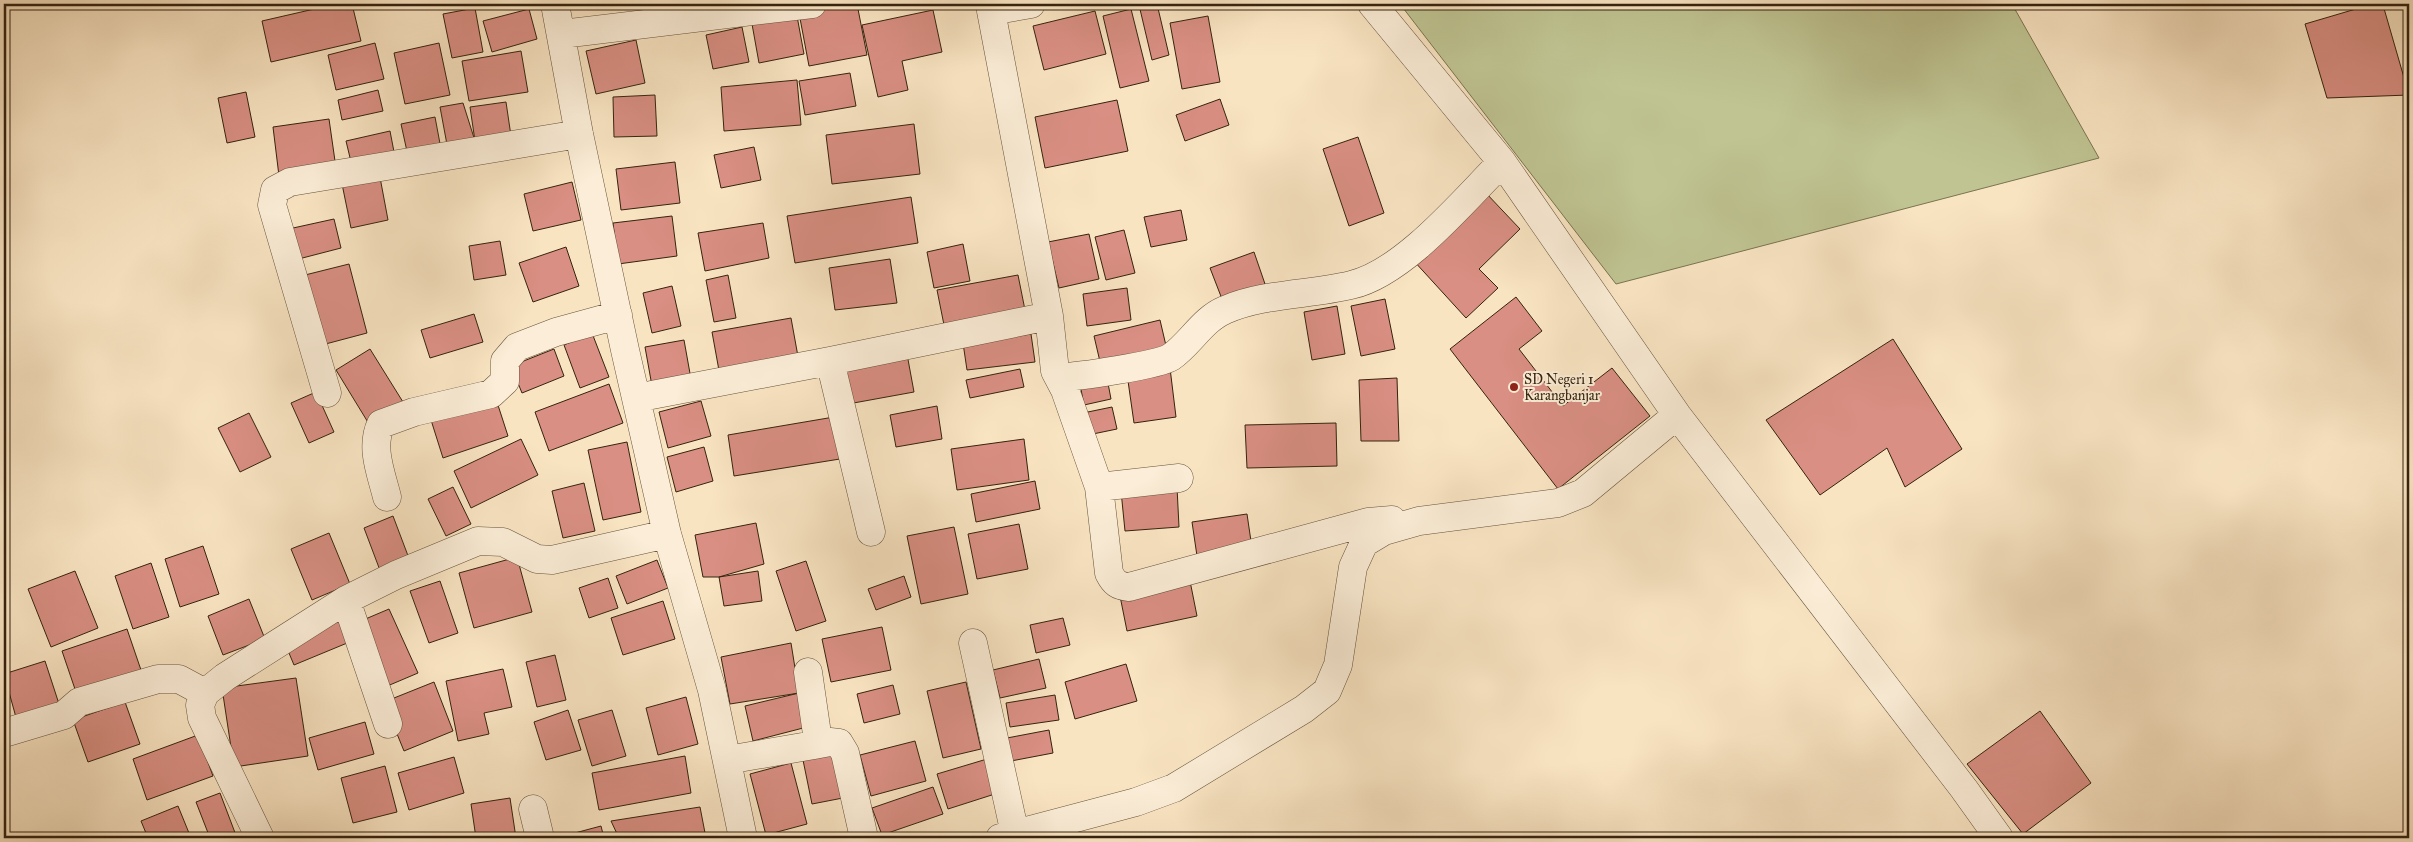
<svg xmlns="http://www.w3.org/2000/svg" width="2413" height="842" font-family="'IM FELL Great Primer',serif">
<rect width="100%" height="100%" fill="#f9e4c2"/>
<filter id="stains"><feTurbulence type="fractalNoise" baseFrequency=".004" numOctaves="4"/><feColorMatrix values="0 0 0 0 .2 0 0 0 0 .09 0 0 0 0 .02 0 0 0 .5 -.17"/></filter>
<radialGradient id="worn" r=".72"><stop offset=".6" stop-color="#630" stop-opacity="0"/><stop offset="1" stop-color="#630" stop-opacity=".3"/></radialGradient>
<path fill="#bfc492" stroke="#7a7450" d="M1400,4H2012L2099,158L1616,284Z"/>
<path fill="#d98f83" stroke="#35230e" d="M336,4H352L361,41L271,62L262,21Z
M439,4H467L439,8Z
M497,4H526L498,8Z
M843,4H857L867,55L809,66L799,13Z
M1146,4H1157L1169,55L1152,60L1139,5Z
M2366,4H2388L2383,5L2409,95L2327,98L2305,24L2366,6Z
M475,8L483,52L452,58L443,14Z
M529,9L537,39L492,52L483,21Z
M1131,9L1149,81L1120,88L1103,16Z
M933,10L942,52L902,61L908,90L878,97L862,25Z
M1095,11L1106,54L1044,70L1033,26Z
M797,16L804,54L759,63L752,24Z
M1208,16L1220,82L1182,89L1170,23Z
M742,27L749,62L713,69L706,35Z
M636,40L645,83L596,94L586,51Z
M375,43L384,79L336,90L328,55Z
M439,43L450,95L405,104L394,53Z
M521,51L528,92L469,101L462,61Z
M850,73L856,106L805,115L799,81Z
M797,80L801,125L724,131L721,87Z
M378,90L383,111L342,120L338,100Z
M246,92L255,137L227,143L218,98Z
M655,95L657,136L614,137L613,97Z
M1220,99L1229,125L1185,141L1176,115Z
M1117,100L1128,151L1045,168L1035,117Z
M506,102L511,136L475,141L470,107Z
M463,103L475,141L448,150L440,107Z
M435,117L441,149L408,156L401,124Z
M329,119L336,168L279,176L273,127Z
M914,124L920,174L832,184L826,135Z
M390,131L395,157L352,166L346,141Z
M1358,137L1384,213L1349,226L1323,149Z
M754,147L761,180L721,188L714,155Z
M675,162L680,203L621,210L616,169Z
M379,172L388,220L351,228L341,179Z
M572,182L581,220L533,231L524,194Z
M1485,192L1520,229L1479,269L1498,288L1466,318L1413,260Z
M911,197L918,243L795,263L787,216Z
M1181,210L1187,240L1151,247L1144,217Z
M672,216L677,256L618,264L613,223Z
M334,219L341,248L287,262L284,230Z
M763,223L769,258L705,271L698,233Z
M1124,230L1135,273L1106,280L1095,237Z
M1089,234L1099,279L1059,288L1048,242Z
M500,241L506,275L474,280L469,246Z
M963,244L970,281L934,288L927,252Z
M566,247L579,286L533,302L519,263Z
M1254,252L1265,284L1222,299L1210,268Z
M890,259L897,303L835,310L829,268Z
M349,264L367,333L318,346L301,276Z
M728,275L736,318L714,322L706,280Z
M1018,275L1026,315L945,330L937,290Z
M672,286L681,326L652,333L643,293Z
M1127,288L1131,320L1087,326L1083,294Z
M1516,297L1542,331L1519,349L1563,406L1612,368L1650,416L1558,489L1450,349Z
M1385,299L1395,349L1361,356L1351,306Z
M1337,306L1345,354L1312,360L1304,312Z
M474,314L483,342L430,358L421,330Z
M791,318L799,362L720,376L712,332Z
M1160,320L1167,350L1101,366L1094,336Z
M592,333L609,377L580,388L564,345Z
M1031,334L1035,362L967,370L963,343Z
M1893,339L1962,449L1905,487L1887,448L1820,495L1766,420Z
M684,340L691,379L652,386L645,347Z
M370,349L403,402L369,424L336,370Z
M554,349L564,376L522,393L511,366Z
M907,354L914,392L848,404L841,367Z
M1170,368L1176,417L1134,423L1127,374Z
M1020,369L1024,387L970,398L966,380Z
M1107,378L1111,399L1084,405L1080,384Z
M1397,378L1399,441H1361L1359,380Z
M609,384L623,423L549,451L535,412Z
M316,392L334,432L309,443L291,403Z
M496,399L508,436L443,458L431,420Z
M701,401L711,436L668,448L659,412Z
M937,406L942,439L896,447L890,415Z
M1112,407L1117,429L1088,435L1083,413Z
M249,413L271,457L240,472L218,428Z
M834,417L840,459L734,476L728,435Z
M1336,423L1337,466L1247,468L1245,425Z
M521,439L538,475L471,508L454,471Z
M1024,439L1029,480L957,490L951,449Z
M627,442L641,512L603,520L588,450Z
M704,447L713,481L676,492L667,457Z
M1035,481L1040,509L976,522L971,494Z
M584,483L595,531L563,538L552,491Z
M453,487L471,524L446,536L428,499Z
M1177,487L1179,527L1125,531L1121,491Z
M1247,514L1252,548L1197,556L1192,522Z
M393,516L410,561L381,573L364,528Z
M756,523L764,564L719,577H703L695,535Z
M1019,524L1028,569L977,579L968,534Z
M954,527L968,594L921,604L907,536Z
M329,533L350,584L312,600L291,549Z
M203,546L219,594L180,607L165,559Z
M517,557L532,612L474,628L459,573Z
M657,560L668,588L627,604L616,576Z
M806,561L826,621L796,631L776,571Z
M151,563L169,617L133,629L115,576Z
M75,571L98,628L51,647L28,589Z
M758,571L762,601L724,606L719,577Z
M904,576L911,597L876,610L868,589Z
M608,578L618,608L589,618L579,588Z
M440,581L458,633L429,643L410,591Z
M1190,581L1197,616L1127,631L1120,596Z
M249,599L265,639L223,655L208,616Z
M663,601L675,639L623,655L611,618Z
M389,609L418,673L385,687L356,623Z
M339,610L352,641L294,665L281,634Z
M1063,618L1070,645L1036,653L1030,625Z
M882,627L891,670L831,682L822,639Z
M127,629L142,673L77,695L62,651Z
M791,643L799,693L730,704L721,657Z
M555,655L566,700L537,707L526,662Z
M1039,659L1046,688L1000,698L993,670Z
M45,661L60,707L17,721L4,674Z
M1126,664L1137,701L1075,719L1065,682Z
M503,669L512,707L484,713L489,734L458,741L446,681Z
M296,678L308,756L234,767L222,688Z
M434,682L453,731L404,751L384,702Z
M966,682L981,749L943,758L927,691Z
M893,685L900,714L864,723L857,694Z
M799,693L807,727L753,741L745,706Z
M1055,695L1059,720L1010,727L1006,703Z
M686,697L698,744L658,755L646,708Z
M125,702L140,744L88,762L73,720Z
M568,710L581,750L546,760L534,722Z
M612,710L626,756L592,766L578,720Z
M2040,711L2091,783L2023,834L1967,764Z
M365,722L374,754L318,770L309,738Z
M1049,730L1053,753L1011,761L1007,738Z
M198,735L213,776L147,800L133,759Z
M915,741L926,781L871,796L860,755Z
M839,753L848,797L812,804L803,760Z
M685,756L691,793L599,810L592,773Z
M454,757L464,793L409,810L398,773Z
M987,759L998,793L948,809L937,774Z
M791,763L807,824L766,835L750,774Z
M385,766L397,812L353,823L341,778Z
M933,787L943,814L882,835L872,808Z
M220,793L237,838H210L196,802Z
M510,798L516,838H476L471,804Z
M178,806L191,838H148L141,821Z
M700,807L706,838H619L611,821Z
M601,826L604,838H556Z"/>
<g fill="none" stroke-linecap="round" stroke-linejoin="round">
<defs>
<path id="minor" d="M555,4L579,134L625,350L667,534L712,690L743,838
M990,4L991,11L1031,4
M1372,4L1502,162L1677,415L1964,789L1999,838
M562,34L812,4
M1049,316L1055,371L1065,390L1099,487L1109,573C1114,583 1118,586 1129,587L1368,522L1392,520
M830,361L871,532
M1060,377C1077,377 1159,365 1171,357C1190,344 1203,319 1225,310C1264,293 1310,295 1351,285C1404,273 1464,200 1502,162
M327,393L272,205L275,190L290,182L579,134
M636,398L830,361L1049,316L991,11
M1099,487L1179,478
M387,497C381,473 370,447 381,424L414,412L491,394L505,381V361L517,347L556,332L618,315
M346,600L388,724
M973,643L1015,834
M4,733L64,715L79,702L158,679H179L205,693
M814,745L830,742L839,743L845,753L864,838
M727,760L814,745L817,734L808,672
M533,809L540,838
M260,838L202,718L200,705L205,693L225,677L346,600L396,575L478,541L503,542L537,559L552,560L667,534
M1000,838L1136,802L1174,788L1304,709L1327,691L1338,665L1353,567L1364,543L1384,531L1419,521L1558,503L1583,493L1677,415"/>
</defs>
<use href="#minor" stroke="#66533b" stroke-width="29"/>
<use href="#minor" stroke="#fbedd7" stroke-width="28"/>
</g>
<circle fill="#8f2418" stroke="#fbedd7" stroke-width="2" cx="1514" cy="387" r="5"/>
<g text-anchor="middle" stroke-width="4" stroke-linejoin="round" paint-order="stroke">
<g font-size="14" fill="#35230e" stroke="#fbedd7" text-anchor="start">
<text x="1524" y="384">SD Negeri 1<tspan x="1524" dy="16">Karangbanjar</tspan></text>
</g>
</g>
<rect width="2413" height="842" fill="none" stroke="#f9e4c2" stroke-width="20"/>
<rect x="5" y="5" width="2403" height="832" fill="none" stroke="#35230e" stroke-width="2.5"/>
<rect x="10" y="10" width="2393" height="822" fill="none" stroke="#35230e"/>
<rect width="100%" height="100%" filter="url(#stains)"/>
<rect width="100%" height="100%" fill="url(#worn)"/>
</svg>
